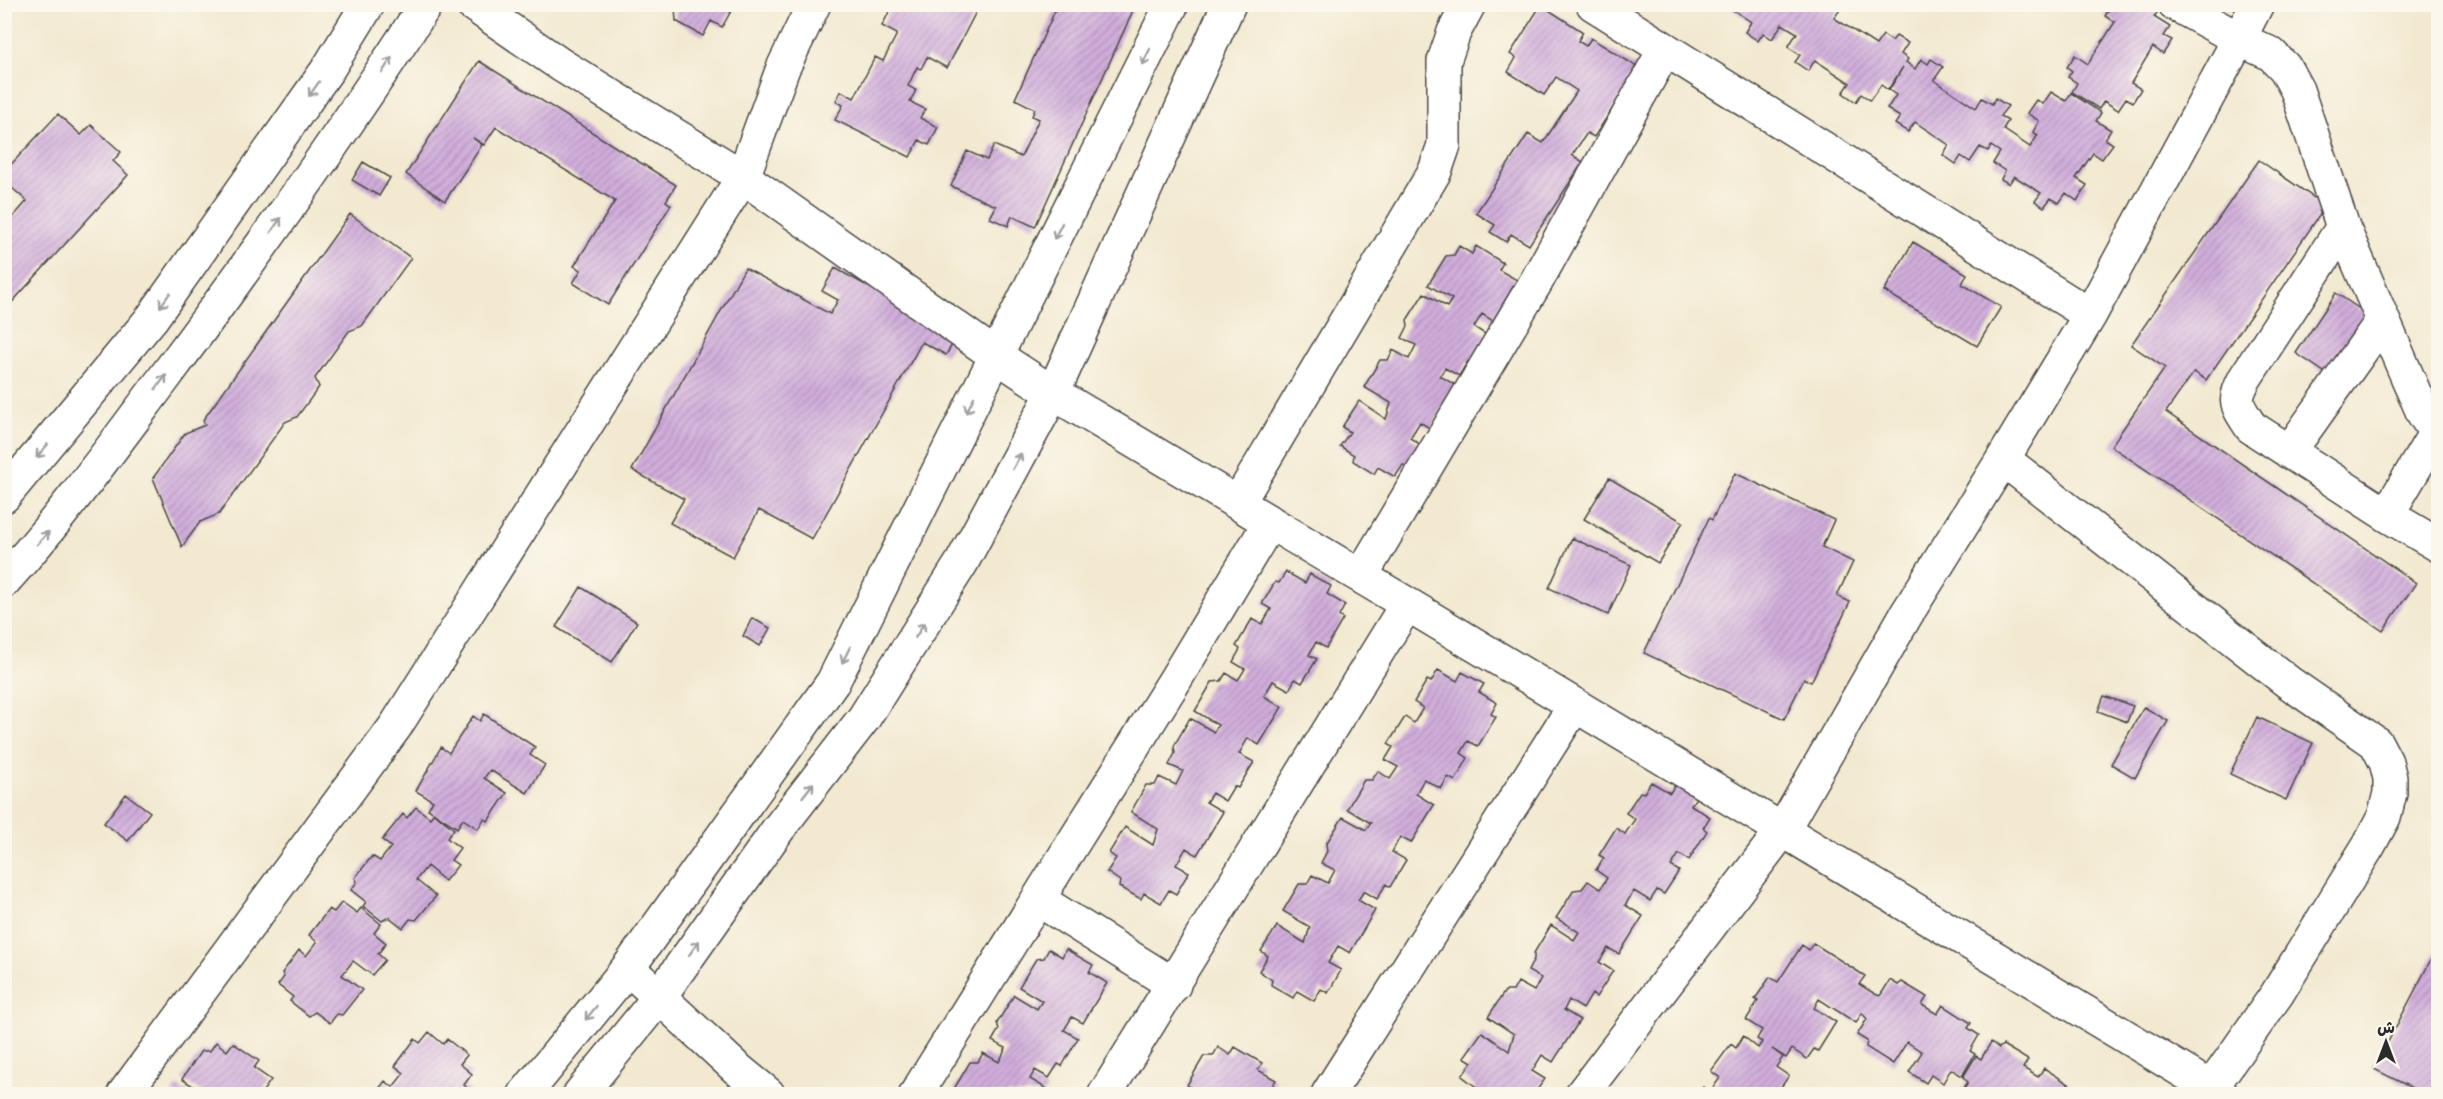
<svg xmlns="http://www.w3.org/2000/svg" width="2443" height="1099" font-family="Mynerve,'Playpen Sans Arabic',sans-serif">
<defs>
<pattern id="building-hatch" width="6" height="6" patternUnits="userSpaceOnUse" patternTransform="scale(1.5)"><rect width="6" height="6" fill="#d1aedc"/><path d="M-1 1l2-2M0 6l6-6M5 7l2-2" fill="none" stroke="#aa8eb3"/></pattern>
</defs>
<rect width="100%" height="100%" fill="#fbf7ec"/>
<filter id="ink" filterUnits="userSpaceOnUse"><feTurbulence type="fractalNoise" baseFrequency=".0167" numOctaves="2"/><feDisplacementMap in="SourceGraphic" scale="12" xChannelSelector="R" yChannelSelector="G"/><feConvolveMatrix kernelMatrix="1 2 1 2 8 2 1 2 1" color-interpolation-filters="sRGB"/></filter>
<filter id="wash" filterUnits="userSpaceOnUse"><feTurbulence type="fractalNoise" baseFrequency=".008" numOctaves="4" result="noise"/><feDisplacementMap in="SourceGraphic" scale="24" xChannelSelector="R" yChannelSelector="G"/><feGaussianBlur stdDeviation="1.35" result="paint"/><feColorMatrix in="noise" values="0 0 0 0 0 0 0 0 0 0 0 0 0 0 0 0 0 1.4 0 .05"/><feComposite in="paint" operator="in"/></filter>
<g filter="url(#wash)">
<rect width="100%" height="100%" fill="#f2e9d0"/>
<g id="blocks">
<path fill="url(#building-hatch)" d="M669,4H735L722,27L711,21L703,36L676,21L675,8Z
M893,4H980L947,68L927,57L921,69L917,67L908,86L916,90L910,102L925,109L920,118L938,127L929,145L919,140L910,157L835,120L843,105L836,101L841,91L854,98L875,57L883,61L897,34L882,26Z
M1058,4H1136L1035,227L1012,216L1008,226L990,218L996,206L951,186L967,151L987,160L994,145L1021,157L1039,119L1032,116L1035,109L1015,99Z
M1724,4H1812L1815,7L1817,4H1844L1834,18L1876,45L1883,35L1892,41L1896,36L1908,43L1901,54L1908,59L1906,62L1915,69L1921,59L1928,64L1931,59L1943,67L1934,80L1976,108L1982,98L1992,104L1995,98L2008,106L2000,116L2008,121L2003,129L2030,147L2038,135L2033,132L2039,121L2027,113L2036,100L2043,104L2051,92L2066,101L2071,93L2101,113L2096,121L2111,130L2105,139L2113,144L2102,159L2093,153L2076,178L2087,185L2077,201L2066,193L2059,203L2051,198L2044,207L2035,201L2041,193L2014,176L2009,184L2001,179L2005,171L1993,163L2000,152L1991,146L1988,151L1980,147L1970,162L1961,156L1956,164L1943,155L1949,145L1915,122L1908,132L1895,124L1900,117L1887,109L1896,95L1889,90L1903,67L1888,90L1881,85L1870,100L1861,94L1856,102L1843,93L1850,83L1815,60L1808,71L1795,62L1800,55L1788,47L1797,33L1782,24L1772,39L1763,33L1758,41L1745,32L1751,22Z
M2108,4H2151L2159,10L2154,17L2170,27L2164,36L2172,40L2163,54L2153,47L2131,83L2141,89L2133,102L2126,98L2118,110L2104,101L2099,109L2072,92L2077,83L2068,77L2072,71L2067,67L2075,55L2088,64L2115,22L2105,16L2111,6Z
M1541,5L1583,32L1578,41L1586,46L1591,38L1639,68L1594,137L1587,133L1572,155L1583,162L1529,245L1511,234L1506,242L1490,232L1495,225L1476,213L1528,134L1543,143L1577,91L1556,77L1544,95L1508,72L1516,58L1510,54Z
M479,61L676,185L666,201L671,205L608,305L573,283L581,270L574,266L615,201L496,127L484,145L473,138L482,145L445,201L406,174Z
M58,114L81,135L91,125L121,152L113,161L128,175L4,311V210L13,217L27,201L4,181V172Z
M2259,160L2326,206L2206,380L2194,372L2166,412L2416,583L2383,631L2111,446L2165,368L2131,345Z
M363,162L390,178L379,196L352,180Z
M350,214L411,258L362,326L349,331L315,378L319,387L297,417L285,422L219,514L200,522L182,547L153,478L185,433L205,425L203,420Z
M1913,242L1967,274L1962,284L2001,307L1977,346L1884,291Z
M1459,246L1472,254L1476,246L1503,263L1499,270L1517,280L1493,321L1482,314L1474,327L1488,336L1472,364L1468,361L1459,376L1445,368L1440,376L1457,386L1431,429L1420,422L1410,438L1423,446L1409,469L1403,465L1395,477L1378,467L1374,474L1353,461L1354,455L1340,446L1350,432L1342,427L1359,401L1386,419L1391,403L1364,387L1380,360H1388L1393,350L1409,359L1416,345L1402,338L1408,326L1407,320L1424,293L1447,307L1452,299L1428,285L1446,256L1454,255Z
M745,268L830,314L838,300L822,291L835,268L957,336L946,355L922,342L812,539L759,510L733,557L670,523L684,499L632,470Z
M2336,293L2370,316L2330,376L2296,353Z
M1735,473L1834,520L1822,547L1853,562L1837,596L1850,602L1811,682L1804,679L1784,719L1644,653L1709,518L1712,520Z
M1609,478L1683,522L1658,563L1584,519Z
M1572,538L1631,565L1608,615L1549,588Z
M1286,572L1305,583L1310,574L1331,586L1327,594L1345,605L1339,616L1343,619L1326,648L1316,642L1309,655L1317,659L1302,683L1295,679L1289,690L1273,681L1264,696L1282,707L1259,745L1248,738L1239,754L1254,762L1238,788L1234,786L1225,801L1212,793L1206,802L1223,812L1197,855L1186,848L1176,865L1189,872L1176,894L1169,890L1161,903L1144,893L1141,899L1119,887L1120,881L1107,872L1116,858L1109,853L1125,827L1153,845L1158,829L1131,812L1146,785H1155L1159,777L1176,785L1183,771L1169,765L1175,753L1174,746L1190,718L1214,732L1218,725L1195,711L1212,682L1221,681L1226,673L1238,680L1245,669L1233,662L1240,649L1236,646L1252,619L1262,624L1271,609L1262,604L1275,582L1279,583Z
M581,587L637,622L612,662L556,627Z
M752,618L770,628L760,646L743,636Z
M1438,670L1457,681L1462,672L1484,684L1479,692L1497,703L1491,714L1496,717L1478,746L1468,741L1461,753L1468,758L1455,781L1448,777L1441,789L1424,779L1416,794L1434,805L1411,843L1400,837L1392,852L1406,860L1390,887L1386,884L1377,899L1364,891L1358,900L1375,910L1350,953L1338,946L1328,963L1341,970L1328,993L1321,989L1314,1001L1297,991L1293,998L1271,985L1272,980L1259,971L1268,956L1261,951L1277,926L1305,943L1310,927L1283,911L1299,884H1307L1312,875L1328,883L1335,870L1321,863L1327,851L1326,844L1343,817L1366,830L1371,823L1347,809L1364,780H1372L1378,771L1390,779L1398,767L1385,760L1393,747L1388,744L1405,717L1414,723L1423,708L1414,702L1427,680L1431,682Z
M2104,696L2133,706L2127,722L2098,711Z
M2144,707L2168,721L2135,778L2111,764Z
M484,714L535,747L530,755L545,765L527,793L490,770L484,778L507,793L488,821L484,819L478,829L463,819L457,828L428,809L433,801L416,791L441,747L449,753L473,716L480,721Z
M2257,717L2313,743L2286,800L2230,774Z
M1651,782L1670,793L1675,785L1696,798L1691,805L1710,817L1703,828L1707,831L1689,860L1679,854L1671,866L1679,871L1664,894L1657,890L1650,901L1634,891L1625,905L1643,916L1619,954L1608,948L1599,962L1613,971L1596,997L1592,994L1583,1009L1569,1000L1564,1010L1580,1020L1553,1062L1542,1055L1532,1071L1545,1079L1534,1094H1479L1474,1091L1475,1086L1462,1076L1472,1062L1464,1057L1482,1032L1509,1051L1514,1034L1488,1017L1505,991H1513L1518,982L1534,991L1541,978L1528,971L1534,959V953L1551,925L1574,940L1579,932L1556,918L1574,890L1582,889L1588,881L1600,889L1607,878L1596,870L1604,858L1599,855L1616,828L1625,834L1635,819L1626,813L1640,792L1644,793Z
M126,794L150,812L128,841L104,823Z
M416,807L430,818L434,813L454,829L447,838L460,848L451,860L458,865L445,881L427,866L416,880L436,896L416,920L410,919L403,928L389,917L382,921L363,906L366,902L351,890L357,882L355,878L372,856L380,861L391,847L382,840L403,814L407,818Z
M342,902L357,913L361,908L381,924L374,933L386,943L378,954L385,960L372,975L353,961L342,975L362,990L342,1015L337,1014L330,1023L315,1012L309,1016L290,1001L293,997L278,985L284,977L282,973L299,950L306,956L317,942L309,935L329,909L334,912Z
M1813,943L1865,976L1859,984L1875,994L1880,996L1890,980L1898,985L1902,982L1927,997L1922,1005L1937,1014L1943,1005L1971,1023L1968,1028L1979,1035L1970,1051L1975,1054L1962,1076L1951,1069L1943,1083L1931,1075L1926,1083L1909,1072L1922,1052L1907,1042L1893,1064L1866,1047L1867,1041L1857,1035L1867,1019L1862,1013L1856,1023L1819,999L1814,1008L1836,1022L1818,1051L1814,1049L1807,1059L1792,1049L1786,1058L1772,1049L1783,1057L1776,1067L1789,1076L1781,1087L1788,1093L1787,1094H1697L1703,1087L1710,1092L1720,1078L1711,1071L1731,1044L1736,1048L1743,1036L1758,1048L1762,1042L1757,1039L1762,1030L1746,1020L1758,1001L1755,999L1770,977L1778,982L1802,945L1809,950Z
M2438,946V1094H2424L2374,1069Z
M1049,949L1062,957L1066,949L1093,965L1089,972L1107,983L1083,1023L1072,1017L1064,1030L1078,1038L1062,1066L1058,1064L1049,1078L1035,1070L1030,1079L1047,1089L1043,1094H963L954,1089L970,1062H978L983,1053L999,1062L1006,1048L992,1041L999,1029L997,1023L1014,995L1037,1009L1042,1001L1019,987L1036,959L1044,958Z
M429,1032L443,1044L447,1039L467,1055L460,1064L472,1074L464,1085L471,1091L468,1094H443L440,1092L437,1094H375L385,1081L393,1087L404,1073L395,1066L415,1039L420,1043Z
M216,1042L227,1051L233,1043L259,1061L254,1068L271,1080L261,1094H205L182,1079L201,1051H210Z
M1991,1042L1999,1048L2003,1045L2028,1060L2023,1068L2038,1077L2044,1068L2072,1086L2069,1091L2075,1094H1960L1968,1082L1963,1077L1976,1056L1981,1059Z
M1218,1047L1230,1055L1235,1047L1262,1063L1258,1070L1276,1080L1267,1094H1203L1187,1085L1204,1056H1213Z
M177,1086L190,1094H171Z"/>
</g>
</g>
<g filter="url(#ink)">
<use href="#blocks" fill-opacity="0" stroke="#494844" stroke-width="1.5"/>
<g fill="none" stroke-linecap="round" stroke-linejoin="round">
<defs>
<path id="minor" d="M472,4L561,65L743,177L995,355L1053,393L1407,604L2221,1094
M1593,4L2090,315L2239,39L2271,54L2285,68L2297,90L2343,227L2423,413L2438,436
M2175,4L2239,39L2257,4
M2343,227L2245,378C2232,402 2237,405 2251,427L2387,515L2438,545
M2289,452L2383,320
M2003,459L2288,682L2376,743L2386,762L2390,778V793L2384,817L2369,845L2277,994L2211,1088
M1238,503L1435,171L1444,145V61L1454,32L1469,4
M2387,515L2436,432
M1361,576L1536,282L1665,49
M1039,900L1174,985
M628,968L735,1067L768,1094
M124,1094L395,727L743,177L783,68L814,4
M916,1094L1175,680L1270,522
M1105,1094L1407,604
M1328,1094L1575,705
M1582,1094L1782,831L1906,615L2003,459L2090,315"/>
<path id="tertiary" d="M525,1094L628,968L833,682L1172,4
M580,1094L660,996L779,828L864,718L962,562L1053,393L1229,4"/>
<path id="secondary" d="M4,496L152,318L328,69L368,4
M4,581C61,518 111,449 162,381C254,258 343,133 426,4"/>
</defs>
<use href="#minor" stroke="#494844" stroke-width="36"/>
<use href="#tertiary" stroke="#494844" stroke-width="36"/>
<use href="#secondary" stroke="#494844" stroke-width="36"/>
<use href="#minor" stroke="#fff" stroke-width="33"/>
<use href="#tertiary" stroke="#fff" stroke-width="33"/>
<use href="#secondary" stroke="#fff" stroke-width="33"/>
</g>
<defs><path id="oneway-shaft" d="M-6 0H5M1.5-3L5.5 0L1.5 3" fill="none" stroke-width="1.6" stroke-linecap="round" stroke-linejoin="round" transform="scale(1.5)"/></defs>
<g stroke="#a0a0a0">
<use href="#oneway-shaft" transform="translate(1146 57) rotate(116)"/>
<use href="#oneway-shaft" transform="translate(387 65) rotate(-57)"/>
<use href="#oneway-shaft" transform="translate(314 89) rotate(125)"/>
<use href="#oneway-shaft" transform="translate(276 225) rotate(-55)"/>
<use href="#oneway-shaft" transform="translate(1058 231) rotate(117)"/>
<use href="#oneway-shaft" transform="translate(165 300) rotate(125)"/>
<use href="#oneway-shaft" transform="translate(161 382) rotate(-53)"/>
<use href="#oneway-shaft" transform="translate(970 405) rotate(116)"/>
<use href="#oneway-shaft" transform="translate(42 451) rotate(130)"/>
<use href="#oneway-shaft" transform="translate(1017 461) rotate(-62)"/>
<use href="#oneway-shaft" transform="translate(43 538) rotate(-48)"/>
<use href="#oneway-shaft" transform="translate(920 630) rotate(-58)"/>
<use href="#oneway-shaft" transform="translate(846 655) rotate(116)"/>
<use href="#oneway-shaft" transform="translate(808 790) rotate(-52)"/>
<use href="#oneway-shaft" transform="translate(694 948) rotate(-55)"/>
<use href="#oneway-shaft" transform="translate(591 1013) rotate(129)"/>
</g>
</g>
<rect width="2443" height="1099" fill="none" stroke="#fbf7ec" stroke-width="24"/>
<g transform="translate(2386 1042)" stroke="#fbf7ec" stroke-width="4.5" paint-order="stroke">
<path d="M0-4.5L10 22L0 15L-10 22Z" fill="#2b2b2b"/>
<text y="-9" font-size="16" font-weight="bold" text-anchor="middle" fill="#2b2b2b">ش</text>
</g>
</svg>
